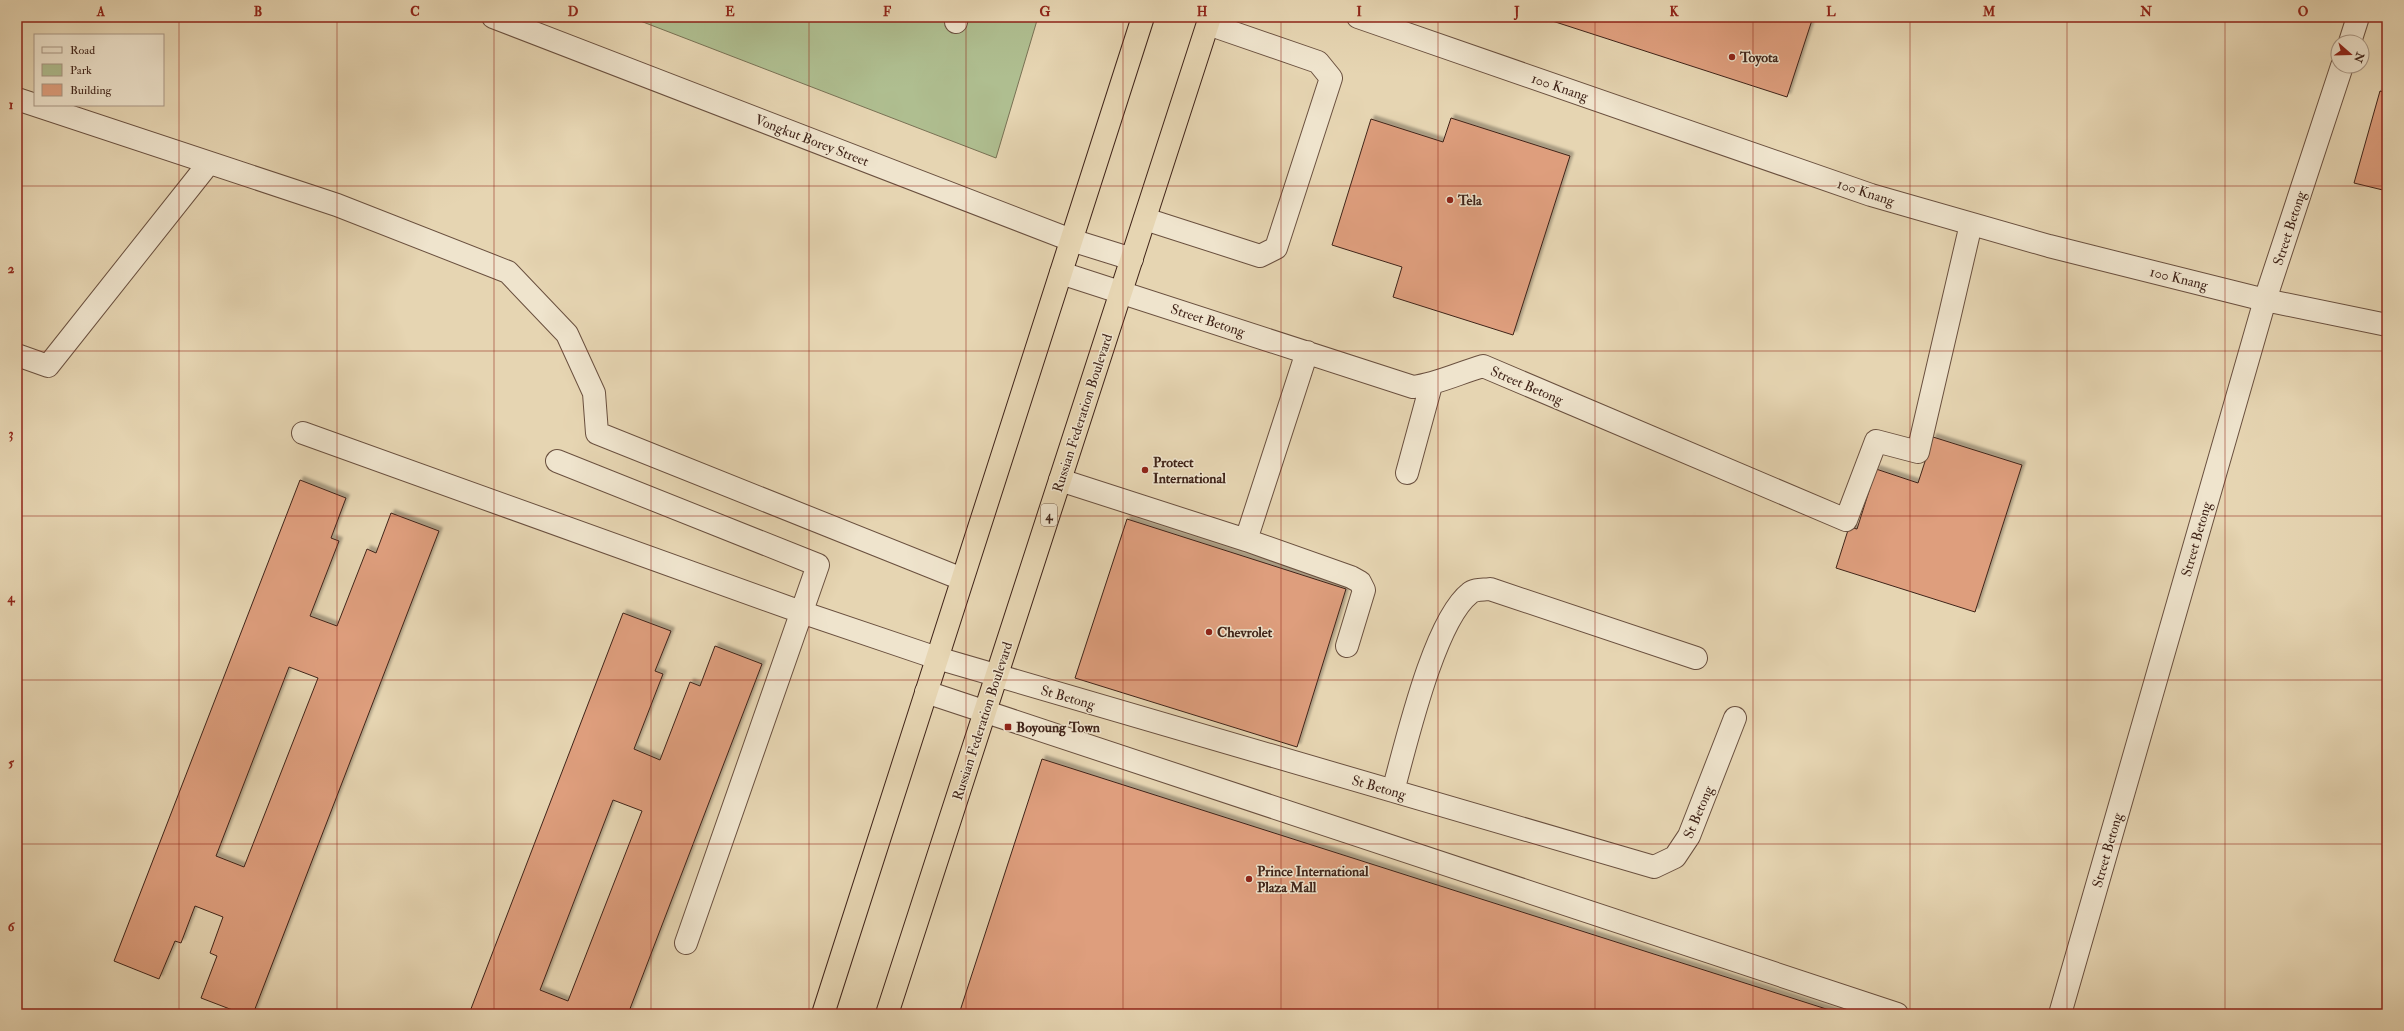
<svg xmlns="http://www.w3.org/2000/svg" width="2404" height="1031" font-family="'IM FELL Double Pica',serif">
<defs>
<filter id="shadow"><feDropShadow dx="3.5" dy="-3.5" stdDeviation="1" flood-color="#0004"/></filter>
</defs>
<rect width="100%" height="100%" fill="#e6d5b2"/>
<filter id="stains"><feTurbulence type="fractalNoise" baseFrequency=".005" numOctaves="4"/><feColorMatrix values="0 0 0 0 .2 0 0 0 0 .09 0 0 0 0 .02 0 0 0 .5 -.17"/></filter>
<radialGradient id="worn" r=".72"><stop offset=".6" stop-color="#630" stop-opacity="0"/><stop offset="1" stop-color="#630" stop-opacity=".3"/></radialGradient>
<path fill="#afbe90" stroke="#787154" d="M630,17H1038L996,158Z"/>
<path fill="#de9e7d" stroke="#402419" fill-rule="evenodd" filter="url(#shadow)" d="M1540,17H1813L1787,97Z
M2380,91L2387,93V191L2354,183Z
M1451,118L1570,156L1513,335L1393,297L1402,267L1332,245L1371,119L1443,142Z
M1933,437L2022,465L1975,612L1836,568L1849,527L1857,529L1876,469L1918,483Z
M300,480L346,498L331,538L339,541L310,616L337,626L367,549L376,553L391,513L439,531L253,1014H243L201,998L217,956L210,953L223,917L195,906L181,943L175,941L159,979L114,961ZM289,667L318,678L244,867L216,856Z
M1127,519L1346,589L1297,747L1075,678Z
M623,613L671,631L655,671L663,674L634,749L660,760L690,682L700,686L715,646L762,664L628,1014H469ZM613,800L642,811L568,1001L540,990Z
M1042,759L1842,1014H959Z"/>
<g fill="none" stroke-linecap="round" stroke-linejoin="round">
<defs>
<path id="minor" d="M493,17L1071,240L1132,259
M1358,17L1871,195L2049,246L2265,300L2387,325
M956,22L957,17
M2350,42L2358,17
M17,99L337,205L508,272L567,334L594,393L597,433L962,579
M1145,219L1260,256L1276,248L1331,78L1318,62L1208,24
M1061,273L1413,387C1437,384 1459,373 1483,366L1846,520L1876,441L1918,452L1971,224
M17,355L48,366L209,163
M303,433L801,612L937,658L1654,867L1675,857L1689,836L1735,718
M557,461L818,565L686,943
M1407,473L1431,385
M1060,480L1246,540L1351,577L1360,582L1364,590L1347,646
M1246,540L1307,352
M926,692L1897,1014
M1393,791C1406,744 1434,621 1470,593C1474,589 1484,590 1490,589L1696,658
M2060,1014L2265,300L2342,66"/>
<path id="highway" d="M823,1014L1143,17
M887,1014L1210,17"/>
</defs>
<use href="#minor" stroke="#6a503f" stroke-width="24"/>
<use href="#highway" stroke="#402419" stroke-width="24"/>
<use href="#minor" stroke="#efe4cd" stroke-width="22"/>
<use href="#highway" stroke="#e6d5b2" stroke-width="22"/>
</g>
<path fill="none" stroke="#8f2418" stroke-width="1" stroke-opacity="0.55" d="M179,17V1014M337,17V1014M494,17V1014M651,17V1014M809,17V1014M966,17V1014M1123,17V1014M1281,17V1014M1438,17V1014M1595,17V1014M1753,17V1014M1910,17V1014M2067,17V1014M2225,17V1014M17,186H2387M17,351H2387M17,516H2387M17,680H2387M17,844H2387"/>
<g fill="#8f2418" stroke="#efe4cd" stroke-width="1.5">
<circle cx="1732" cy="57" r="4"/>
<circle cx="1450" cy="200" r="4"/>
<circle cx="1145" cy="470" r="4"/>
<circle cx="1209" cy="632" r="4"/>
<rect x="1004" y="723" width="8" height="8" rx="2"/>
<circle cx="1249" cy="879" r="4"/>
</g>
<g text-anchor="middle" stroke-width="3" stroke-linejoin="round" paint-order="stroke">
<rect fill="#efe4cd" stroke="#745e4f" stroke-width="1" x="1041" y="504" width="16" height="22" rx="3"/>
<g font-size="13" font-weight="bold" fill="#402419">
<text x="1049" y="520">4</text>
</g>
<g font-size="14" font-weight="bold" fill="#402419" stroke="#efe4cd" text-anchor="start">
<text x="1740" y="62">Toyota</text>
<text x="1458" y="205">Tela</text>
<text x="1153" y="467">Protect<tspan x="1153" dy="16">International</tspan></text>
<text x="1217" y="637">Chevrolet</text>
<text x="1016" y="732">Boyoung Town</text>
<text x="1257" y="876">Prince International<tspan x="1257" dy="16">Plaza Mall</tspan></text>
</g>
<g font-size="14" fill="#402419" stroke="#efe4cd">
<text transform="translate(1560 87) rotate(19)" y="5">100 Knang</text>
<text transform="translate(812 140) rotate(21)" y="5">Vongkut Borey Street</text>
<text transform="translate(1866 192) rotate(18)" y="5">100 Knang</text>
<text transform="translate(2289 228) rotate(-72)" y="5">Street Betong</text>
<text transform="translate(2179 278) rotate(14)" y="5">100 Knang</text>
<text transform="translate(1208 320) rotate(18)" y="5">Street Betong</text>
<text transform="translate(1527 385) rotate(23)" y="5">Street Betong</text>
<text transform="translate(1082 413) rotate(-72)" y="5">Russian Federation Boulevard</text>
<text transform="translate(2196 539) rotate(-74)" y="5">Street Betong</text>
<text transform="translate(1068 697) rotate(16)" y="5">St Betong</text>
<text transform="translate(982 721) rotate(-72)" y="5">Russian Federation Boulevard</text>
<text transform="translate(1379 787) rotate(16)" y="5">St Betong</text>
<text transform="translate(1698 812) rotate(-67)" y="5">St Betong</text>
<text transform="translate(2107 850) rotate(-74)" y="5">Street Betong</text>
</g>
</g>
<rect width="2404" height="1031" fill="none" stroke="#e6d5b2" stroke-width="44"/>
<rect x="34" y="34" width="130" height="72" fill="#efe4cd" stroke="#a99785"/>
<rect x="42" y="47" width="20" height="6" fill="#efe4cd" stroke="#a99785"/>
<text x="70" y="54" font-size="12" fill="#402419">Road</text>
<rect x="42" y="64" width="20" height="12" fill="#afbe90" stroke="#a99785"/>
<text x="70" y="74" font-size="12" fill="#402419">Park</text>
<rect x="42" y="84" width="20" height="12" fill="#de9e7d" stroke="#a99785"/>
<text x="70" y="94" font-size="12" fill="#402419">Building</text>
<g transform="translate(2350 54) rotate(110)"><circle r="19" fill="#efe4cd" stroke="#a99785"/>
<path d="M0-3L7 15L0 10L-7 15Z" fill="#8f2418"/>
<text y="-6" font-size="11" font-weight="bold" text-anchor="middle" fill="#402419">N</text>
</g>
<rect x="22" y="22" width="2360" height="987" fill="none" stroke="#8f2418" stroke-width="1.5"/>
<g font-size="13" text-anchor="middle" font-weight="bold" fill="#8f2418">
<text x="101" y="16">A</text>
<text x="258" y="16">B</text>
<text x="415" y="16">C</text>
<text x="573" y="16">D</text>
<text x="730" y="16">E</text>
<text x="887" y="16">F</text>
<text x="1045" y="16">G</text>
<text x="1202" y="16">H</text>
<text x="1359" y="16">I</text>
<text x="1517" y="16">J</text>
<text x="1674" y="16">K</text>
<text x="1831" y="16">L</text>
<text x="1989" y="16">M</text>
<text x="2146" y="16">N</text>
<text x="2303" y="16">O</text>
<text x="11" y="109">1</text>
<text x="11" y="273">2</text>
<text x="11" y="438">3</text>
<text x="11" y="602">4</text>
<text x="11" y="767">5</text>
<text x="11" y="931">6</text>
</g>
<rect width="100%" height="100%" filter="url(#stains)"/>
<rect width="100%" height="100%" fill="url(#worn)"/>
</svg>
